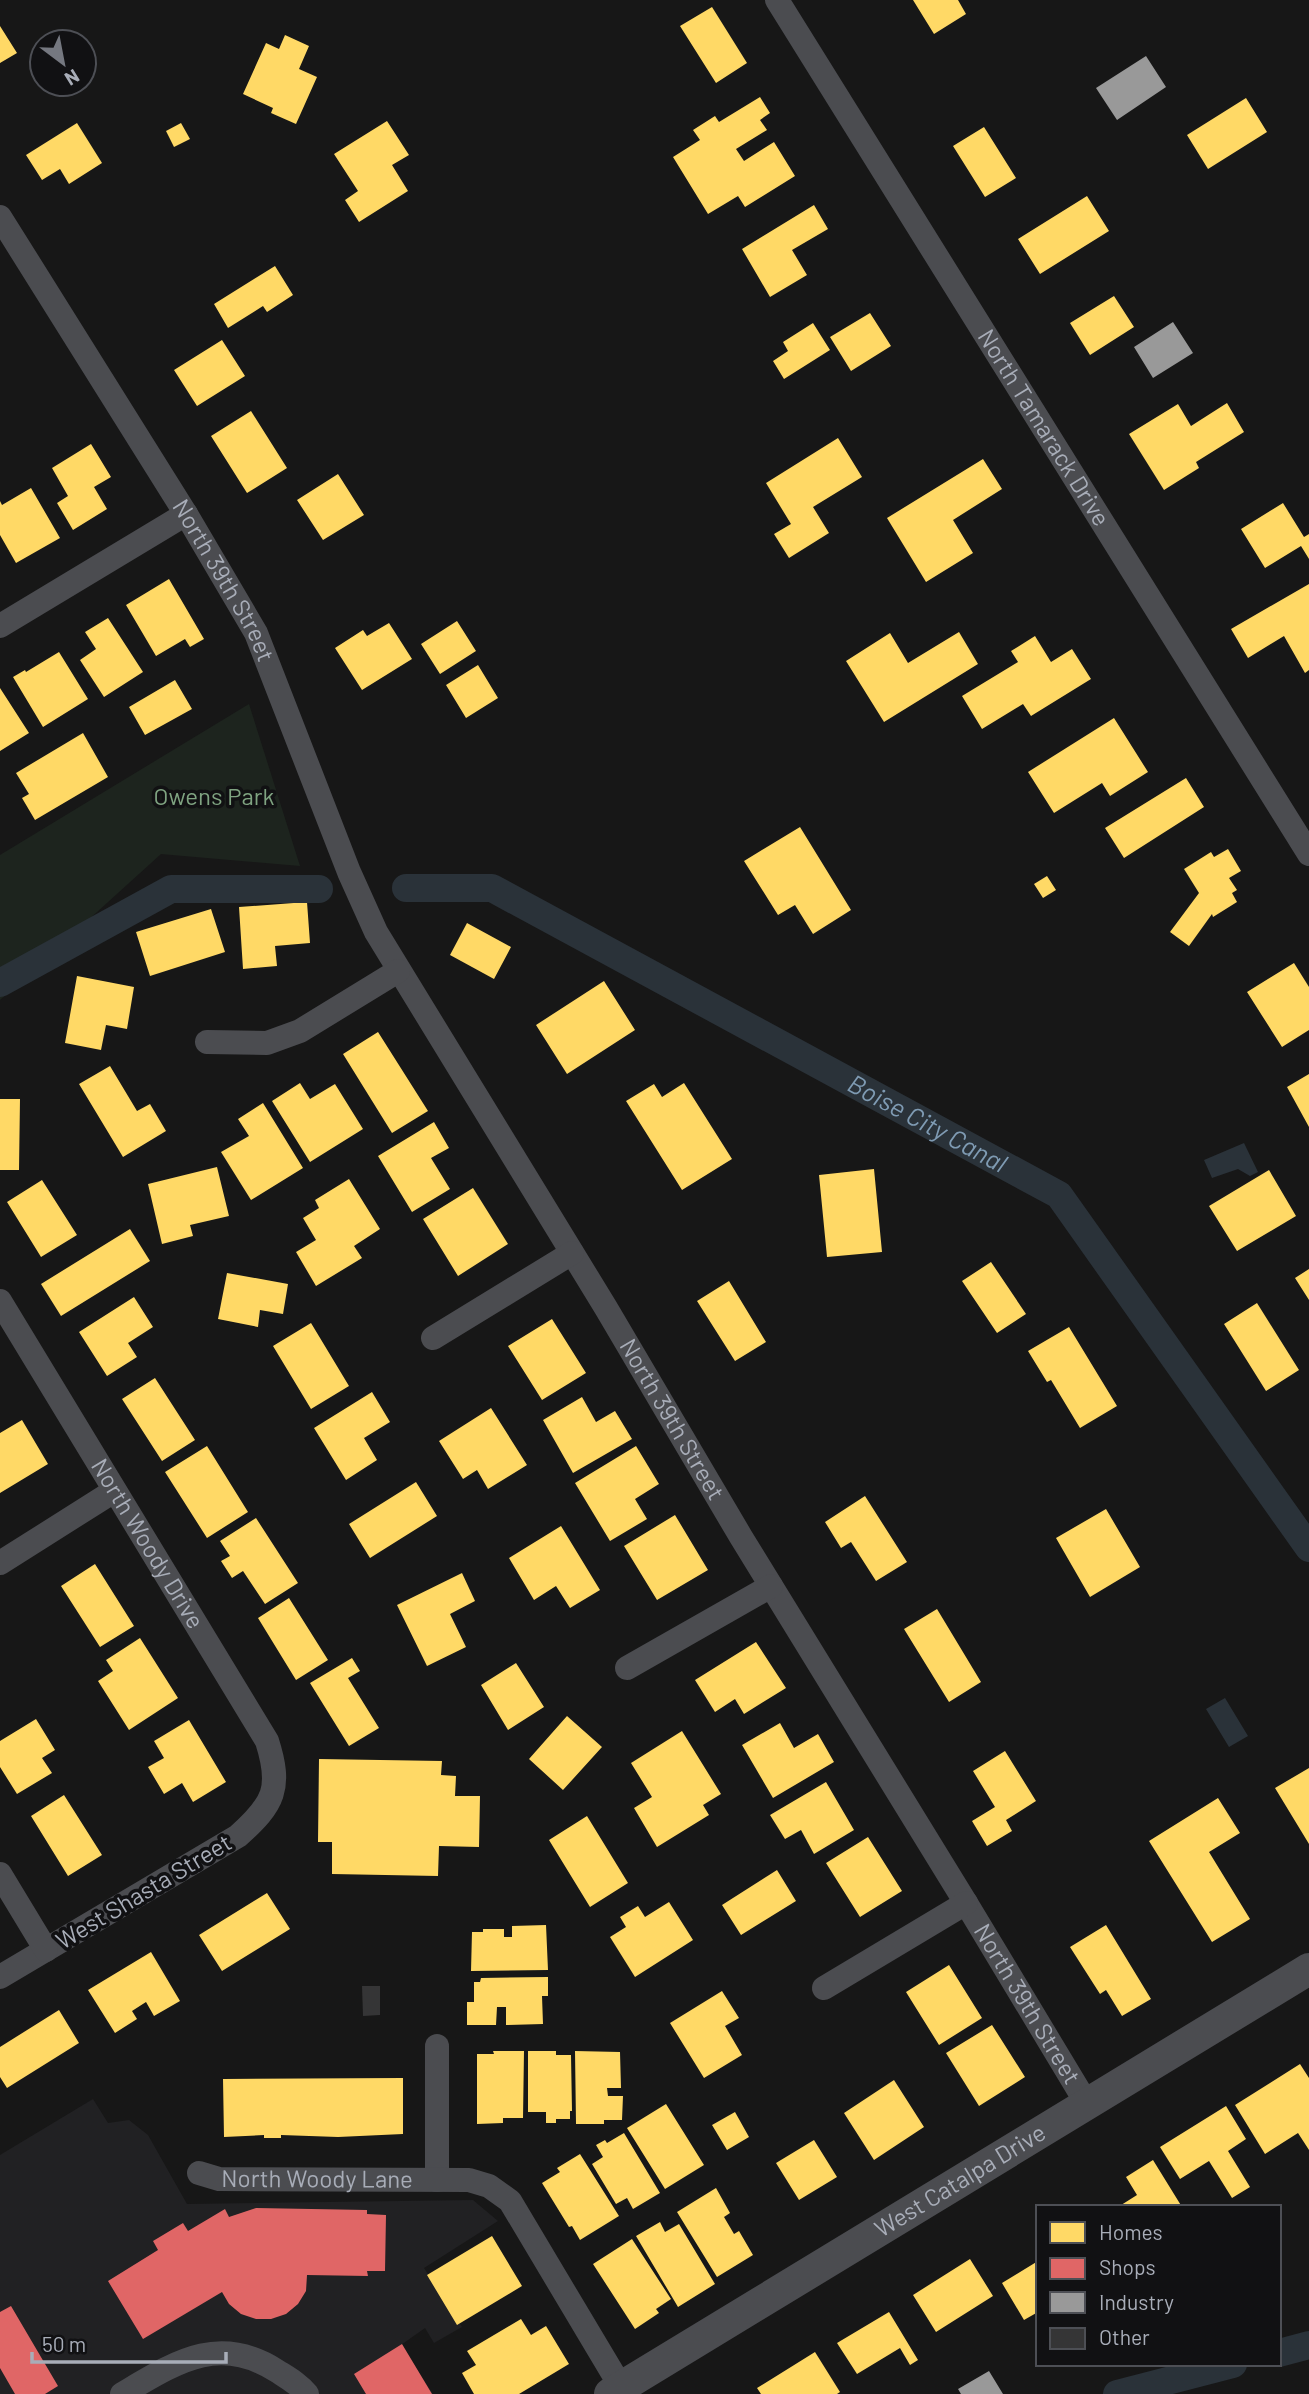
<svg xmlns="http://www.w3.org/2000/svg" width="1309" height="2394" font-family="Barlow,sans-serif">
<rect width="100%" height="100%" fill="#171717"/>
<path fill="#212123" d="M93,2099L108,2123L129,2120L148,2135L187,2204L473,2200L498,2221L424,2268L462,2327L434,2343L425,2328L401,2345L433,2394H0V2155Z"/>
<path fill="#1d241e" d="M249,704L300,866L161,854L0,1000V855Z"/>
<path fill="#2a3239" d="M1244,1143L1258,1172L1250,1176L1238,1169L1212,1178L1204,1160Z
M1225,1698L1248,1736L1229,1747L1206,1709Z"/>
<path fill="#ffd966" d="M913,0H958L966,14L934,34Z
M712,7L747,63L716,83L680,26Z
M0,26L17,53L0,63Z
M285,35L309,46L299,69L317,77L296,124L271,113L273,108L243,94L266,43L279,49Z
M760,97L770,113L760,120L767,130L736,149L744,161L774,142L795,176L745,207L738,196L708,214L673,157L700,140L693,130L715,116L719,122Z
M1246,98L1267,132L1208,169L1187,135Z
M387,121L409,155L392,165L408,191L359,222L345,200L358,191L334,154Z
M77,123L102,163L69,184L60,169L42,180L26,155Z
M181,123L190,139L174,147L166,131Z
M984,127L1016,178L985,197L953,146Z
M1087,196L1109,231L1040,274L1018,239Z
M814,205L828,229L792,250L807,275L770,297L742,249Z
M275,266L293,295L267,312L263,306L228,328L214,304Z
M1114,296L1134,327L1090,355L1070,323Z
M870,313L891,346L851,371L830,337Z
M813,323L830,350L784,379L773,361L788,351L783,342Z
M222,340L245,376L197,406L174,370Z
M1227,403L1244,432L1196,462L1199,468L1164,490L1129,434L1178,404L1191,426Z
M251,411L287,468L247,493L211,436Z
M838,438L862,477L813,507L829,533L789,558L774,534L791,524L766,483Z
M91,444L111,477L94,487L107,509L73,530L57,503L68,496L52,468Z
M983,459L1002,489L953,520L973,553L926,582L887,518Z
M338,474L364,515L323,540L297,500Z
M31,488L60,538L16,563L0,535V501L2,505Z
M1283,503L1304,537L1309,534V559L1301,546L1265,568L1241,529Z
M169,579L204,639L190,647L185,639L156,656L126,605Z
M1309,584V670L1305,673L1284,636L1248,658L1231,629Z
M108,618L143,672L104,697L80,660L96,649L85,632Z
M457,621L476,651L440,674L421,644Z
M389,623L412,659L362,690L335,648L363,630L367,636Z
M959,632L978,664L884,722L846,661L890,633L908,663Z
M1035,636L1051,662L1072,649L1091,679L1031,716L1023,704L982,729L962,696L1018,662L1011,651Z
M59,652L88,699L43,727L13,677L25,670L26,672Z
M478,665L498,698L466,718L446,685Z
M175,680L192,709L145,735L129,707Z
M0,688L29,733L0,751Z
M1114,718L1148,772L1110,796L1102,783L1054,813L1028,772Z
M83,733L108,777L35,820L22,798L29,794L16,773Z
M1186,778L1204,807L1124,858L1105,828Z
M800,827L851,910L813,934L795,905L778,915L744,861Z
M1228,849L1241,871L1229,878L1237,890L1232,893L1237,902L1213,917L1212,914L1189,946L1170,932L1199,893L1184,869L1211,852L1214,857Z
M1047,876L1056,890L1043,898L1034,884Z
M307,902L310,943L275,946L277,966L243,969L239,907Z
M211,909L225,952L150,976L136,932Z
M467,923L511,947L494,979L450,955Z
M1294,963L1309,987V1030L1282,1047L1247,992Z
M77,976L134,987L127,1029L106,1025L101,1050L65,1043Z
M604,981L635,1030L567,1074L536,1025Z
M378,1032L428,1111L392,1133L343,1054Z
M110,1066L137,1111L150,1104L166,1131L123,1157L79,1084Z
M1309,1074V1127L1287,1087Z
M300,1083L310,1099L335,1084L363,1129L310,1162L272,1101Z
M684,1083L732,1159L682,1190L626,1101L654,1084L662,1097Z
M0,1099H20L19,1170H0Z
M263,1103L303,1168L251,1200L221,1152L249,1136L238,1119Z
M434,1122L449,1148L431,1158L450,1189L412,1212L378,1156Z
M217,1167L229,1216L190,1225L193,1236L162,1244L148,1184Z
M874,1169L882,1252L827,1257L819,1175Z
M1269,1170L1296,1216L1237,1251L1209,1206Z
M349,1179L380,1229L354,1246L362,1258L316,1286L296,1252L316,1240L303,1218L319,1208L315,1200Z
M42,1180L77,1235L41,1257L7,1202Z
M473,1188L508,1244L458,1276L423,1219Z
M130,1229L150,1261L61,1316L41,1284Z
M991,1262L1026,1314L997,1333L962,1281Z
M1309,1269V1300L1295,1278Z
M227,1273L288,1284L283,1314L260,1310L258,1327L218,1319Z
M729,1281L766,1342L735,1361L697,1301Z
M134,1297L153,1327L128,1343L137,1357L107,1376L79,1332Z
M1257,1303L1299,1370L1266,1391L1224,1324Z
M552,1319L586,1373L542,1400L508,1346Z
M311,1323L349,1386L311,1409L273,1346Z
M1069,1327L1117,1406L1080,1428L1051,1380L1047,1382L1028,1351Z
M155,1378L195,1440L162,1461L122,1399Z
M372,1392L390,1422L364,1438L377,1460L346,1480L314,1428Z
M582,1397L596,1422L615,1411L632,1439L573,1473L543,1420Z
M491,1408L527,1465L488,1489L477,1470L463,1479L439,1441Z
M22,1420L48,1464L0,1493V1433Z
M207,1446L248,1512L207,1538L165,1472Z
M636,1446L659,1484L635,1499L647,1519L610,1541L575,1483Z
M416,1482L437,1516L370,1558L349,1524Z
M865,1496L907,1562L876,1581L851,1542L841,1548L825,1522Z
M1106,1509L1140,1567L1090,1597L1056,1538Z
M675,1515L708,1570L657,1600L624,1546Z
M256,1518L298,1583L265,1604L243,1571L232,1578L221,1561L230,1556L220,1541Z
M561,1526L600,1590L570,1608L556,1586L534,1600L509,1558Z
M95,1564L134,1626L100,1647L61,1586Z
M462,1573L475,1601L450,1614L466,1647L427,1666L397,1605Z
M289,1598L328,1660L296,1680L258,1618Z
M937,1609L981,1682L949,1702L904,1629Z
M140,1638L178,1698L129,1730L98,1681L113,1671L106,1660Z
M756,1642L786,1688L744,1714L735,1699L715,1712L695,1680Z
M352,1658L360,1671L348,1678L379,1728L349,1746L310,1683Z
M516,1663L544,1707L508,1730L481,1685Z
M567,1716L602,1747L563,1790L529,1759Z
M36,1719L55,1750L42,1758L52,1773L17,1794L0,1767V1741Z
M189,1720L226,1782L193,1802L182,1783L164,1794L148,1767L164,1758L154,1741Z
M780,1723L794,1748L818,1734L834,1762L773,1798L742,1745Z
M682,1731L721,1794L703,1805L709,1815L657,1847L634,1808L652,1797L631,1763Z
M1005,1751L1036,1801L1006,1820L1012,1831L987,1846L972,1821L995,1807L973,1771Z
M319,1759L442,1761L441,1775L456,1776L455,1796H480L479,1847L439,1846L438,1876L332,1874V1842H318Z
M1309,1768V1844L1275,1788Z
M826,1782L854,1830L814,1854L801,1830L785,1839L770,1815Z
M64,1795L102,1855L68,1876L31,1816Z
M1218,1798L1240,1833L1209,1852L1250,1919L1212,1942L1149,1841Z
M587,1816L628,1883L590,1907L549,1840Z
M868,1837L902,1891L860,1917L826,1863Z
M777,1870L796,1901L741,1935L722,1905Z
M267,1893L290,1929L222,1971L199,1935Z
M669,1902L693,1940L635,1977L610,1937L626,1927L620,1917L638,1906L645,1917Z
M546,1925L548,1970L471,1971L472,1932H483V1929H504V1937H512V1926Z
M1106,1925L1151,1999L1122,2016L1106,1990L1100,1994L1070,1947Z
M151,1952L180,2001L154,2016L146,2002L132,2011L137,2019L115,2033L88,1990Z
M949,1965L982,2018L939,2045L906,1992Z
M548,1977V1996H542L543,2024L506,2025V2007H497L496,2025H467V2002H474V1982H480L481,1978Z
M722,1991L739,2018L725,2026L742,2055L704,2078L670,2023Z
M59,2010L79,2043L7,2088L0,2077V2047Z
M992,2025L1025,2077L979,2106L946,2053Z
M493,2051H524L523,2118H503V2123L477,2124V2054H494Z
M528,2051H556V2055H571L572,2111H570V2119H556V2123H546V2112H528Z
M575,2051L620,2052L621,2088H607L608,2096H623L622,2120H604V2124H576Z
M1300,2064L1309,2078V2150L1298,2133L1265,2154L1235,2105Z
M403,2078V2134L338,2137L281,2135V2138H264V2135L224,2137L223,2079Z
M894,2080L924,2127L874,2160L844,2113Z
M666,2104L704,2165L665,2189L627,2128Z
M1226,2106L1246,2139L1228,2151L1250,2187L1232,2198L1209,2161L1180,2179L1160,2147Z
M735,2112L749,2137L727,2150L712,2125Z
M624,2133L660,2193L633,2209L627,2198L616,2204L592,2164L603,2157L596,2145L605,2140L607,2143Z
M814,2140L837,2177L799,2200L776,2163Z
M580,2154L619,2216L580,2240L572,2226L569,2227L542,2183L560,2172L557,2168Z
M1153,2160L1182,2207H1118L1137,2195L1126,2177Z
M716,2188L730,2213L724,2217L734,2234L739,2231L753,2255L717,2277L677,2212Z
M660,2222L665,2232L679,2224L715,2284L678,2307L636,2236Z
M492,2236L522,2286L457,2325L427,2275Z
M632,2239L671,2299L656,2309L659,2313L635,2329L593,2264Z
M970,2259L993,2296L936,2332L913,2295Z
M1038,2261V2312L1024,2320L1002,2283Z
M889,2312L918,2360L910,2365L900,2348L857,2374L837,2343Z
M521,2319L531,2335L546,2326L569,2364L519,2394H474L462,2373L476,2365L467,2351Z
M815,2352L840,2392L837,2394H761L757,2388Z"/>
<path fill="#e06666" d="M256,2208L367,2210V2214L386,2215L385,2271H367L368,2276L307,2275L306,2291L298,2304L286,2314L271,2319H256L241,2314L229,2304L222,2292L143,2339L108,2281L158,2250L153,2241L183,2223L188,2231L225,2209L229,2217Z
M11,2306L58,2386L45,2394H15L0,2368V2312Z
M402,2344L432,2394H366L354,2374Z"/>
<path fill="#999" d="M1146,56L1166,87L1117,120L1096,88Z
M1173,322L1193,353L1153,378L1134,347Z
M989,2371L1003,2394H961L958,2389Z"/>
<g fill="none" stroke-linecap="round" stroke-linejoin="round">
<g stroke="#2a3239" stroke-width="28">
<path id="s1" d="M406,888H492L1059,1195L1309,1548"/>
<path d="M0,983L171,889H319"/>
<path d="M1279,2353L1309,2345"/>
<path d="M1117,2394L1233,2364"/>
</g>
</g>
<path fill="#353536" d="M362,1986H380V2015L363,2016Z"/>
<g fill="none" stroke-linecap="round" stroke-linejoin="round">
<g stroke="#4b4c50" stroke-width="24">
<path id="s2" d="M777,0L1309,854"/>
<path id="s3" d="M0,217L186,514L256,633L349,872L376,932L606,1308L741,1537L966,1903L1087,2104"/>
<path d="M0,626L186,514"/>
<path d="M207,1042L267,1043L300,1031L398,971"/>
<path id="s4" d="M0,1301L267,1741C282,1788 274,1804 238,1836L0,1977"/>
<path d="M433,1338L572,1253"/>
<path d="M0,1563L114,1491"/>
<path d="M627,1668L771,1586"/>
<path d="M0,1874L46,1950"/>
<path d="M824,1988L966,1903"/>
<path d="M437,2046V2180"/>
<path id="s5" d="M199,2173L219,2179L469,2180L489,2186L510,2201L621,2387"/>
<path d="M122,2394C175,2363 218,2333 277,2371C288,2378 299,2384 307,2394"/>
</g>
<path stroke="#4b4c50" stroke-width="32" id="s6" d="M610,2394L1309,1969"/>
</g>
<g text-anchor="middle" stroke-width="7" stroke-linejoin="round" paint-order="stroke">
<g font-size="24" fill="#a8adb8" stroke="#111113">
<text dy="8" stroke="none"><textPath href="#s2" startOffset="504">North Tamarack Drive</textPath></text>
<text dy="8" stroke="none"><textPath href="#s3" startOffset="427">North 39th Street</textPath></text>
<text dy="8" stroke="none"><textPath href="#s3" startOffset="1381">North 39th Street</textPath></text>
<text dy="8" stroke="none"><textPath href="#s4" startOffset="284">North Woody Drive</textPath></text>
<text transform="translate(144 1892) rotate(-31)" y="8">West Shasta Street</text>
<text dy="8" stroke="none"><textPath href="#s3" startOffset="2065">North 39th Street</textPath></text>
<text dy="8" stroke="none"><textPath href="#s5" startOffset="119">North Woody Lane</textPath></text>
<text dy="8" stroke="none"><textPath href="#s6" startOffset="410">West Catalpa Drive</textPath></text>
</g>
<g font-size="24" fill="#7fa381" stroke="#111113">
<text x="214" y="805">Owens Park</text>
</g>
<g font-size="26" font-style="italic" fill="#7f9bb3" stroke="#111113">
<text dy="9" stroke="none"><textPath href="#s1" startOffset="581">Boise City Canal</textPath></text>
</g>
</g>
<rect x="1036" y="2205" width="245" height="161" fill="#111113" stroke="#4d4f55" stroke-width="2"/>
<rect x="1050" y="2222" width="35" height="21" fill="#ffd966" stroke="#4d4f55" stroke-width="2"/>
<text x="1099" y="2240" font-size="21" fill="#a8adb8">Homes</text>
<rect x="1050" y="2258" width="35" height="21" fill="#e06666" stroke="#4d4f55" stroke-width="2"/>
<text x="1099" y="2275" font-size="21" fill="#a8adb8">Shops</text>
<rect x="1050" y="2292" width="35" height="21" fill="#999999" stroke="#4d4f55" stroke-width="2"/>
<text x="1099" y="2310" font-size="21" fill="#a8adb8">Industry</text>
<rect x="1050" y="2328" width="35" height="21" fill="#353536" stroke="#4d4f55" stroke-width="2"/>
<text x="1099" y="2345" font-size="21" fill="#a8adb8">Other</text>
<g transform="translate(63 63) rotate(148)"><circle r="33" fill="#111113" stroke="#4d4f55" stroke-width="2"/>
<path d="M0-5L12 26L0 18L-12 26Z" fill="#757880"/>
<text y="-10" font-size="19" font-weight="bold" text-anchor="middle" fill="#a8adb8">N</text>
</g>
<path d="M32 2352v10h194v-10" fill="none" stroke="#a8adb8" stroke-width="3.5"/>
<text x="42" y="2352" font-size="21" fill="#a8adb8" stroke="#111113" stroke-width="5" paint-order="stroke">50 m</text>
</svg>
